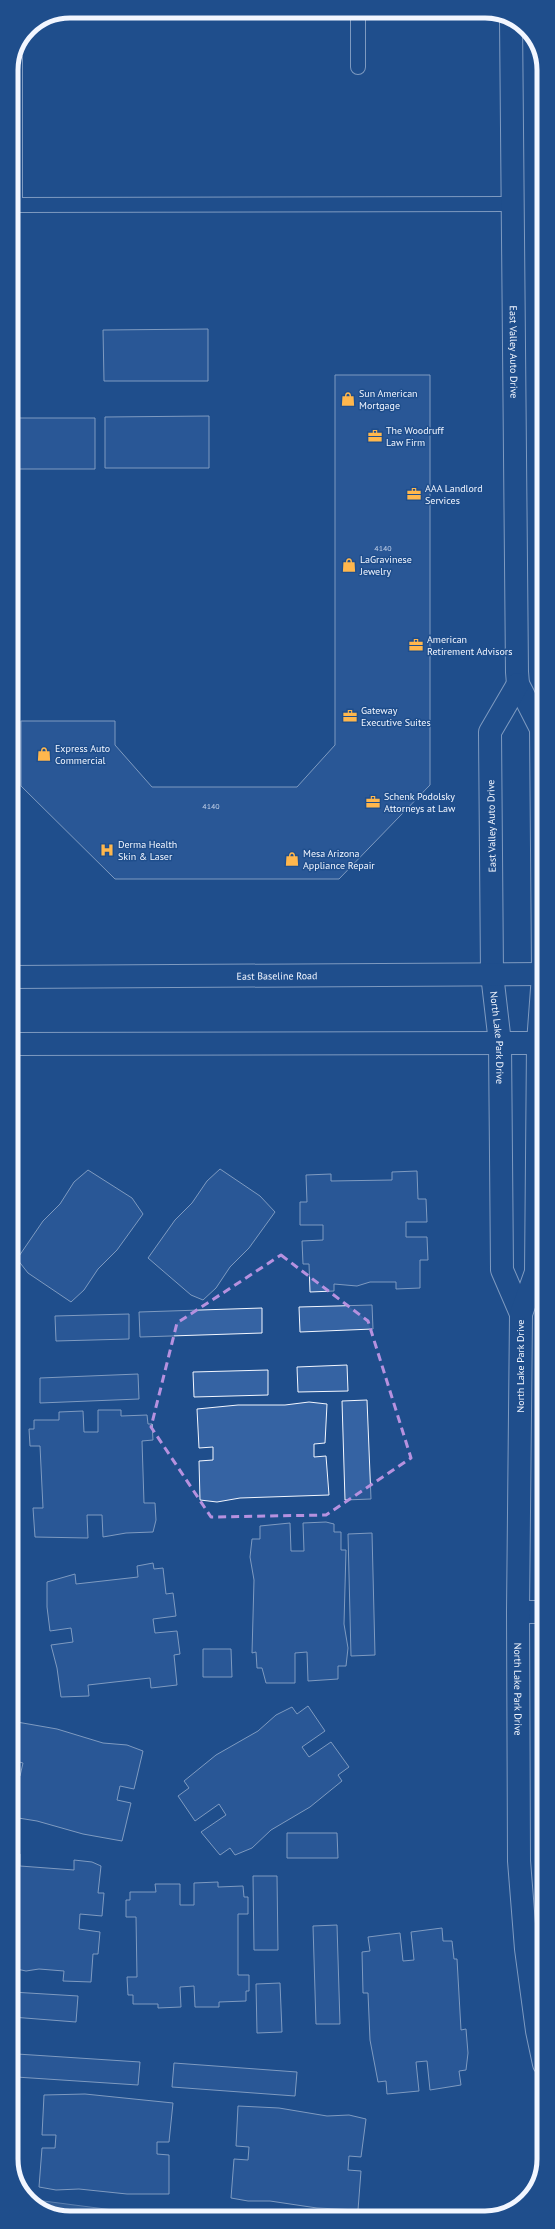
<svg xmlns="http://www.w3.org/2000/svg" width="555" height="2229" font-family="'PT Sans',sans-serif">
<rect width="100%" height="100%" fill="#1f4e8c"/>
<path fill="#446ba0" stroke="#a8bbd7" d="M28,2199L113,2210L220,2218H66L31,2203Z"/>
<path fill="#3563a3" stroke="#f2f6ff" d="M208,329V381H104L103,330Z
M335,375H430V785L339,879H115L21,786V721H115V745L152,787H297L335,745Z
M209,416V468H105V417Z
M11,418H95V469H11Z
M220,1169L260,1196L275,1212L249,1248L230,1267L216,1288L203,1300L191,1295L148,1258L175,1220L192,1203L207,1181Z
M88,1170L132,1198L143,1214L117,1250L98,1269L84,1290L71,1302L28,1273L17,1259L43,1221L60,1204L74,1182Z
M417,1171L418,1199H426L427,1222H406V1237H427L428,1260H420V1288L396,1289V1282H370L357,1286L334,1284V1291L310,1292L309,1264H303L302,1241L323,1240V1225H300V1202H307L306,1175L331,1174V1181L392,1180V1172Z
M372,1305L373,1329L300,1332L299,1307Z
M262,1308V1333L140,1337L139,1312Z
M129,1314V1339L56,1341L55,1316Z
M347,1365L348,1391L298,1392L297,1367Z
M268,1370V1395L194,1397L193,1372Z
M138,1374L139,1399L40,1403V1378Z
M367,1400L371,1499L345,1500L342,1401Z
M309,1402L327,1404L325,1443L314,1444V1457L326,1456L329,1495L240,1498L217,1502L200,1500L199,1461L213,1460V1447L199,1448L197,1409L238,1405H285Z
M98,1410H121V1416L147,1415L148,1424H152L153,1440L142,1441L144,1503H155L156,1520L153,1532L126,1533L103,1537L102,1515H87L88,1538L35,1537L33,1508H43L40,1446H30L29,1429H34V1420H59V1412L83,1411L84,1432H98Z
M12,1461L14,1524L12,1525Z
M326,1522L334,1524V1532H341V1550H346L344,1624L348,1648L346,1666H338V1679L308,1681L307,1652L295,1653V1683H266L262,1668H257L256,1652L252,1653L254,1580L250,1557L252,1539H260V1526L290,1523L291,1551H304L303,1523Z
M372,1533L375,1655L351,1656L348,1534Z
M12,1558H14L17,1632H12Z
M153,1563L154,1569L163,1568L166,1594L173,1593L176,1616L153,1619L155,1633L177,1631L180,1654L174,1655L177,1685L151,1688L150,1678L88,1685L89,1696L61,1697L57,1668L51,1645L73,1642L71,1628L50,1631L47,1607V1582L75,1574L76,1584L138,1577L137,1566Z
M203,1649H231L232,1677H203Z
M308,1706L325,1731L302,1747L309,1757L331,1742L349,1767L338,1775L342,1781L310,1807L271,1830L252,1848L235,1855L230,1848L220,1855L201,1832L226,1815L219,1804L195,1821L178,1796L189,1788L184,1781L216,1755L258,1731L276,1715L292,1707L297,1714Z
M17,1722L57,1729L103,1743L127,1745L143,1751L134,1789L120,1786L117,1800L131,1803L122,1841L83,1834L37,1821L12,1817V1774L20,1776L23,1763L12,1760Z
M287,1833H337L338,1858H287Z
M12,1853L20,1854V1866L74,1870V1860L92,1862L101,1866L98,1893H104L102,1916L80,1914L79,1929L100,1932L98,1954H93L91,1982L63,1981L64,1971L39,1969L26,1971L12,1968Z
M253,1876H277L278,1950H254Z
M218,1882V1887L243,1886L244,1897H248V1914H238V1975H249V1991H246V2001L219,2002V2007H195L194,1986L180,1987L181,2007L158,2008V2004H133V1995H128L127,1977H137L136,1917H126V1900H130V1892H156L155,1884H180V1905H194V1883Z
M337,1925L340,2024H316L313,1926Z
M442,1928L443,1941H452L454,1959H457L461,2030L466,2029L468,2053L466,2070L459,2071L461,2085L430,2090L427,2061L416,2062L419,2091L387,2094L386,2081L378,2082L370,2040L368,1993H363L362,1952L370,1951L368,1937L400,1933L403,1961L414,1960L411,1932Z
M280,1983L282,2032L257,2033L256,1984Z
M12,1992L78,1996L76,2022L12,2017Z
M17,2054L140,2062L138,2085L16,2077Z
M174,2063L297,2072L295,2096L172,2087Z
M85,2094L173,2103L169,2142H157V2154L169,2155V2194H127L79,2189L56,2190L39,2187L42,2148H55L56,2135H42L44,2095Z
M238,2106L279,2108L327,2116L349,2115L366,2119L361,2157L349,2156L348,2170L361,2171L358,2210L317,2208L270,2201H248L231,2198L234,2159L248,2160L249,2147L236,2146Z"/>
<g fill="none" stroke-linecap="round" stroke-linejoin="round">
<defs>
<path id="service" d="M358,11V67
M15,59V205L513,204"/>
<g id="minor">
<path id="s1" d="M511,20L517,672L518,684L541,729L543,970"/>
<path d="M492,974L490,732L518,684"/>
<path d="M518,1612H544"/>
</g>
<g id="tertiary">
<path id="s2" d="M492,974L500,1043L502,1270L521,1314"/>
<path id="s3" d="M543,975L538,1043L536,1272L521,1314L518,1612L519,1861L526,1949L537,2031L544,2064"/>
</g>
<g id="primary">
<path id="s4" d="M11,977L543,974"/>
<path d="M12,1044L543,1043"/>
</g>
</defs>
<use href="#service" stroke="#f2f6ff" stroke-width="16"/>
<use href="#minor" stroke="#f2f6ff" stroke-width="24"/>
<use href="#tertiary" stroke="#f2f6ff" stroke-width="24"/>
<use href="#primary" stroke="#f2f6ff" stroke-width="24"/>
<use href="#service" stroke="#1f4e8c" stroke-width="14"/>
<use href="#minor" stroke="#1f4e8c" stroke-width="22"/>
<use href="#tertiary" stroke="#1f4e8c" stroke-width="22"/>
<use href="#primary" stroke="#1f4e8c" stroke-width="22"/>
</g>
<path d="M0 0H555V2229H0ZM281,1255L368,1321L411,1458L326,1515L211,1517L151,1427L177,1323Z" fill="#1f4e8c" fill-opacity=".55" fill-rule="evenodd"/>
<path fill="none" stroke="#b691df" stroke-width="3" stroke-dasharray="8 5" stroke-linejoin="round" d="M281,1255L368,1321L411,1458L326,1515L211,1517L151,1427L177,1323Z"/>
<defs>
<symbol id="shop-bare" viewBox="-9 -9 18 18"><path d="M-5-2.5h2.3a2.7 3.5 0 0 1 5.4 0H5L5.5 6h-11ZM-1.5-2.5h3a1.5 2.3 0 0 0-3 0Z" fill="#ffb74d" stroke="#1f4e8c" stroke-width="2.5" paint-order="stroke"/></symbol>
<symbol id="office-bare" viewBox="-9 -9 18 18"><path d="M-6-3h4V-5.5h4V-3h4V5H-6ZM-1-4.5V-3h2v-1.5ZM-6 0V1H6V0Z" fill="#ffb74d" stroke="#1f4e8c" stroke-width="2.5" paint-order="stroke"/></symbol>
<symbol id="hospital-bare" viewBox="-9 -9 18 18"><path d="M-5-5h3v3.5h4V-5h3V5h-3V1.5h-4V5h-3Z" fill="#ffb74d" stroke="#1f4e8c" stroke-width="2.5" paint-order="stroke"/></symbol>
</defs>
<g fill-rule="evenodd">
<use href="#shop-bare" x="338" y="389" width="20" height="20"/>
<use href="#office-bare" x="365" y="426" width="20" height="20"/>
<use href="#office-bare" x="404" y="484" width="20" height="20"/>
<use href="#shop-bare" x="339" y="555" width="20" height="20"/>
<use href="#office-bare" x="406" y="635" width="20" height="20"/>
<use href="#office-bare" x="340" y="706" width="20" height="20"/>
<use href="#shop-bare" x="34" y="744" width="20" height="20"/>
<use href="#office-bare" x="363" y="792" width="20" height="20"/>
<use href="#hospital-bare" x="97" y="840" width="20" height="20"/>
<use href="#shop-bare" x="282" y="849" width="20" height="20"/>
</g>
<g text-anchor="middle" stroke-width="3" stroke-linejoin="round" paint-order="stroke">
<g font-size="8" fill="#c3d1e8">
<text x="383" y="551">4140</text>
<text x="211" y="809">4140</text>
</g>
<g font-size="10" fill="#f2f6ff" stroke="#1f4e8c">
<text dy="4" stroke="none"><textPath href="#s1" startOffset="332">East Valley Auto Drive</textPath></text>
<text transform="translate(491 826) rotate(-91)" y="4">East Valley Auto Drive</text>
<text dy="4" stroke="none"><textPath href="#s4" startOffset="266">East Baseline Road</textPath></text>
<text dy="4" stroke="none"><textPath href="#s2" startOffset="64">North Lake Park Drive</textPath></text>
<text transform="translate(520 1366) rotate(-90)" y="4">North Lake Park Drive</text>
<text dy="4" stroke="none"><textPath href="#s3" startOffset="717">North Lake Park Drive</textPath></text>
</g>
<g font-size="10" fill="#f2f6ff" stroke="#1f4e8c" text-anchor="start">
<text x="359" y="397">Sun American<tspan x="359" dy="12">Mortgage</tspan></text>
<text x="386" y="434">The Woodruff<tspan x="386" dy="12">Law Firm</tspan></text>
<text x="425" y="492">AAA Landlord<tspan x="425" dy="12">Services</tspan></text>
<text x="360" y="563">LaGravinese<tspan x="360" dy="12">Jewelry</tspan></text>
<text x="427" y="643">American<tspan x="427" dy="12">Retirement Advisors</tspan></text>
<text x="361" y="714">Gateway<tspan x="361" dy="12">Executive Suites</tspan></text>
<text x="55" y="752">Express Auto<tspan x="55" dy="12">Commercial</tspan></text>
<text x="384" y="800">Schenk Podolsky<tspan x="384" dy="12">Attorneys at Law</tspan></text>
<text x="118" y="848">Derma Health<tspan x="118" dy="12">Skin &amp; Laser</tspan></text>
<text x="303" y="857">Mesa Arizona<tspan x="303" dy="12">Appliance Repair</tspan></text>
</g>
</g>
<path d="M0 0H555V2229H0ZM70 18H485A52 52 0 0 1 537 70V2159A52 52 0 0 1 485 2211H70A52 52 0 0 1 18 2159V70A52 52 0 0 1 70 18Z" fill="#1f4e8c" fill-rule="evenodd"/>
<path fill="none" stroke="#f2f6ff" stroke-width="5" d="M70 18H485A52 52 0 0 1 537 70V2159A52 52 0 0 1 485 2211H70A52 52 0 0 1 18 2159V70A52 52 0 0 1 70 18Z"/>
</svg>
